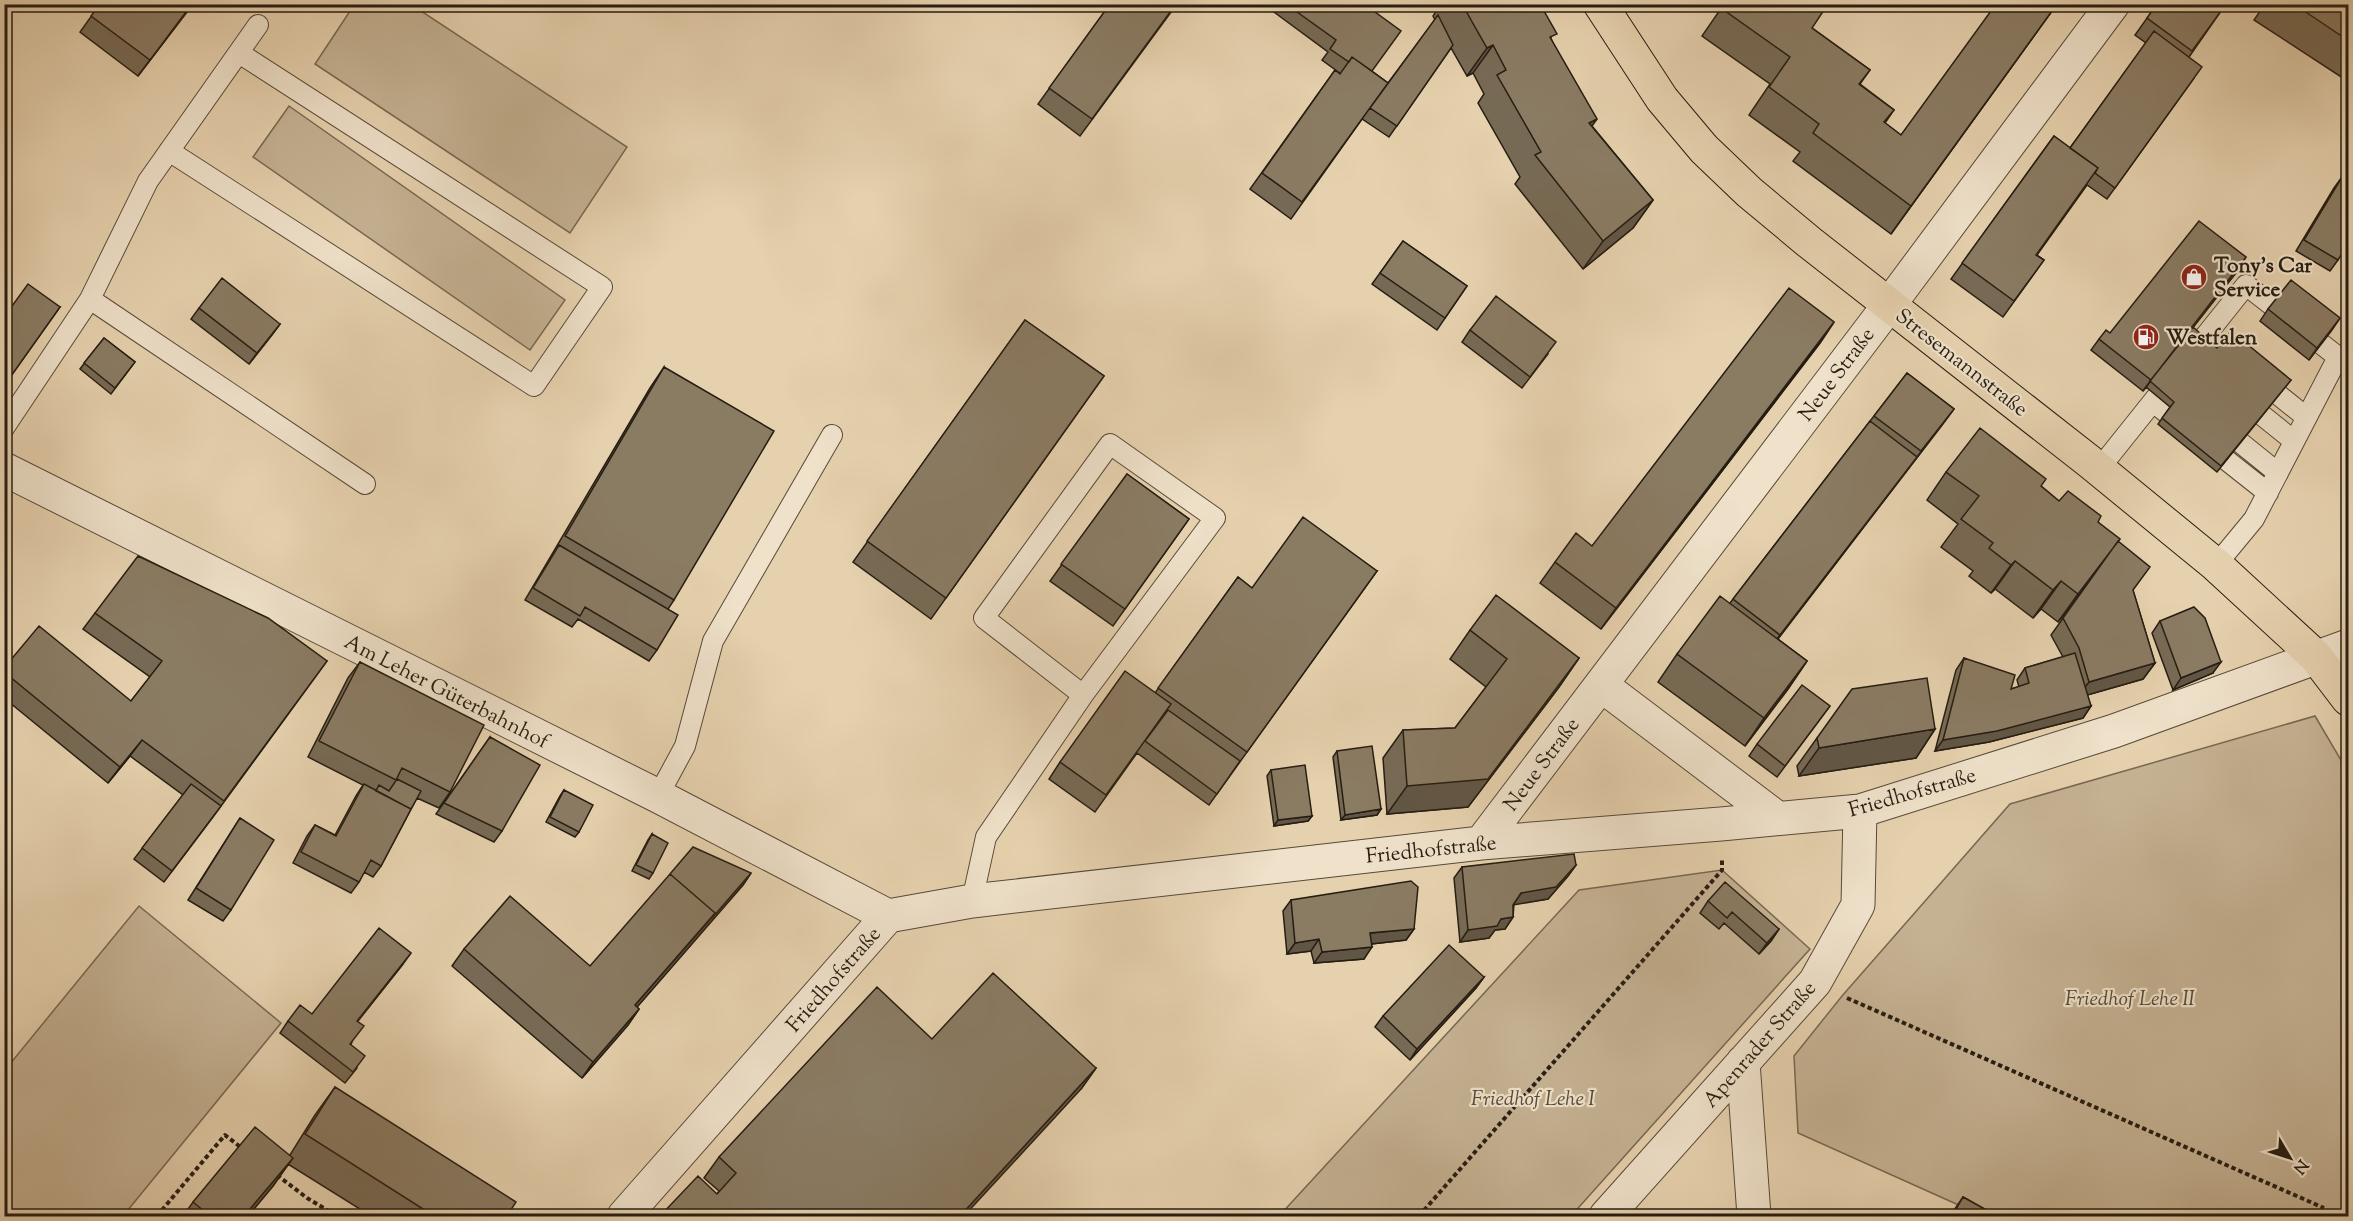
<svg xmlns="http://www.w3.org/2000/svg" width="2353" height="1221" font-family="'Sorts Mill Goudy',serif">
<rect width="100%" height="100%" fill="#e6d1ae"/>
<filter id="stains"><feTurbulence type="fractalNoise" baseFrequency=".00333" numOctaves="4"/><feColorMatrix values="0 0 0 0 .2 0 0 0 0 .09 0 0 0 0 .02 0 0 0 .5 -.17"/></filter>
<radialGradient id="worn" r=".72"><stop offset=".6" stop-color="#630" stop-opacity="0"/><stop offset="1" stop-color="#630" stop-opacity=".3"/></radialGradient>
<path fill="#c5b293" stroke="#766852" stroke-width="1.5" d="M354,5H412L627,147L570,233L315,64Z
M289,106L565,300L530,350L253,157Z
M2315,716L2348,772V1216H1983L1798,1133L1794,1056L1842,996L2010,804Z
M1722,870L1810,949L1571,1216H1279L1579,890Z
M139,906L281,1023L123,1216H5V1070Z"/>
<g fill="none" stroke-linecap="round" stroke-linejoin="round">
<defs>
<path id="lane" d="M169,151L534,386L602,287L239,53
M90,299L365,484
M2205,336L2306,417
M2243,400L2294,441
M2153,402L2268,493
M2221,427L2278,473
M4,428L90,299L148,181L258,25
M2099,469L2246,285L2338,357L2254,519L2216,565
M658,796L685,746L713,641L832,435
M972,901L986,837L1083,695L1215,518L1110,444L984,618L1083,695"/>
<path id="street" d="M4,469L658,796L888,916
M1601,685L1777,818
M1481,843L1889,305L2113,4
M1743,1062L1754,1216
M624,1216L888,916L972,901L1481,843L1721,824L1860,811L2114,731L2348,646
M1606,1216L1815,982L1858,905L1860,811"/>
<path id="primary" d="M1600,4L1662,99L1704,149L1749,192L1809,242L2090,462L2216,565L2316,657L2348,699"/>
</defs>
<use href="#lane" stroke="#564a39" stroke-width="22"/>
<use href="#street" stroke="#564a39" stroke-width="35"/>
<use href="#primary" stroke="#261d12" stroke-width="35"/>
<path stroke="#261d12" stroke-width="4" stroke-dasharray="4.5 3" stroke-linecap="butt" d="M1847,998L2324,1208
M277,1175L307,1198L337,1216
M157,1216L225,1135L243,1149
M1419,1216L1722,870V860"/>
<use href="#lane" stroke="#efe1ca" stroke-width="20"/>
<use href="#street" stroke="#efe1ca" stroke-width="33"/>
<use href="#primary" stroke="#e6d1ae" stroke-width="33"/>
</g>
<path fill="#776a55" stroke="#261d12" stroke-width="1.5" d="M100,4H193L138,76L80,32Z
M1110,4H1177L1080,136L1038,104Z
M1263,4H1353L1372,71L1388,83L1435,20L1433,16L1437,10L1434,4H1540L1552,41L1592,126L1653,200L1633,228L1583,269L1515,184L1520,177L1478,103L1484,94L1473,73L1467,76L1451,48L1389,137L1362,119L1291,219L1250,189L1335,70L1341,74L1322,60L1328,52Z
M1724,4L1812,28L1870,70L1860,84L1894,110L1885,123L1901,135L2057,4L1891,234L1793,161L1800,152L1749,115L1770,84L1702,36Z
M2157,4H2226L2189,57L2194,78L2107,199L2087,185L2037,255L2044,260L2003,317L1951,279L2054,136L2070,148L2146,43L2135,35Z
M2255,4H2264L2261,9Z
M2265,4H2349V82L2254,20Z
M2342,177L2338,260L2330,271L2296,251L2334,188Z
M1403,241L1467,286L1437,330L1372,284Z
M2239,269L2177,347L2217,348L2291,380L2217,472L2158,424L2170,407L2146,387L2147,386L2143,391L2091,350L2099,339L2110,333Z
M60,307L4,386V317Z
M199,308L280,324L249,364L191,319Z
M2268,309L2340,318L2309,360L2260,321Z
M1025,320L1104,376L931,619L853,562Z
M1834,322L1820,343L1601,629L1540,583L1555,562L1592,546Z
M1470,330L1548,354L1522,388L1462,342Z
M104,338L135,362L111,394L80,369Z
M664,367L674,600L668,609L657,650L649,661L578,619L572,627L525,600L650,388Z
M1907,373L1954,409L1942,425L1778,639L1807,661L1788,689L1745,746L1658,682L1677,654L1730,603Z
M1946,472L2041,486L2059,501L2098,522L2118,541L2155,663L2143,679L2087,695L2091,706L2083,718L1989,742L1935,751L1956,670L1964,658L2011,689L2019,687L2017,680L2025,668L2063,657L2051,635L2086,586L2058,622L2041,609L2033,618L1995,589L1991,593L1969,576L1973,571L1941,547L1958,524L1927,500Z
M1127,474L1189,519L1113,626L1050,581Z
M1377,571L1209,805L1137,753L1095,812L1049,779L1060,762L1155,693L1238,577L1252,588Z
M95,613L327,661L213,817L164,882L134,859L183,795L130,756L108,783L4,698V668L131,701L150,677L83,629Z
M2160,621L2213,673L2173,690L2152,633Z
M1470,630L1579,658L1559,687L1468,807L1387,814L1383,758L1403,730L1455,728L1486,687L1450,659Z
M360,662L450,792L439,808L417,798L381,866L373,877L364,872L359,882L351,893L293,863L307,836L315,825L335,835L356,796L363,785L308,757L348,678Z
M1830,706L1777,777L1749,756L1757,744Z
M1935,729L1916,758L1799,776L1797,766L1817,738Z
M490,737L502,831L494,842L436,814Z
M1337,751L1381,809L1377,815L1341,820L1333,757Z
M1271,770L1312,816L1308,821L1274,826L1267,776Z
M564,790L579,832L575,837L546,822L560,796Z
M240,818L231,910L223,921L188,900Z
M652,834L653,873L649,879L632,871L648,840Z
M1576,865L1568,876L1548,899L1514,904L1513,917L1505,929L1495,930L1489,938L1460,942L1454,878L1462,867Z
M751,873L743,885L637,1007L639,1009L628,1025L582,1078L452,966L464,949L590,966Z
M1291,900L1414,929L1406,940L1371,944L1364,959L1314,963L1311,951L1287,954L1283,911Z
M1708,901L1779,929L1771,941L1759,954L1724,923L1719,929L1700,913Z
M403,964L358,1021L351,1045L357,1068L345,1083L280,1033L288,1021L312,1014Z
M1484,977L1476,988L1410,1060L1375,1027L1383,1016Z
M932,1039L1096,1068L1081,1089L717,1194L719,1191L704,1178L719,1157Z
M335,1087L507,1216H371L288,1164L273,1186L248,1216H183L193,1202L290,1155L315,1115Z
M1963,1197L1997,1216H1950Z"/>
<path fill="#615645" stroke="#261d12" stroke-width="1.5" d="M192,4H193L138,76Z
M2057,4L1891,234L1911,206Z
M1493,45L1473,73L1467,76L1487,48Z
M1597,119L1577,147L1589,123Z
M1653,200L1633,228L1583,269L1603,241Z
M2246,257L2239,269L2143,391L2151,380Z
M2340,318L2332,330L2309,360L2317,348Z
M1834,322L1820,343L1601,629L1616,608Z
M280,324L272,335L249,364L257,353Z
M1954,409L1942,425L1772,646L1780,635Z
M2120,539L2101,567L2058,622L2078,594Z
M2015,561L1995,589L1991,593L2011,565Z
M2061,581L2041,609L2033,618L2053,590Z
M1579,658L1559,687L1468,807L1387,814L1407,786Z
M1807,661L1788,689L1745,746L1764,718Z
M2221,662L2213,673L2173,690L2181,678Z
M2155,663L2143,679L2077,698L2089,682Z
M2091,706L2083,718L1989,742L1935,751L1943,740Z
M1935,729L1916,758L1799,776L1819,748Z
M142,740L130,756L108,783L120,767Z
M1381,809L1377,815L1341,820L1345,815Z
M1312,816L1308,821L1274,826L1278,820Z
M1576,865L1568,876L1548,899L1513,905L1521,893Z
M751,873L743,885L624,1022L635,1005Z
M1513,917L1505,929L1495,930L1489,938L1460,942L1468,930L1501,919Z
M1414,929L1406,940L1362,945L1370,933Z
M1779,929L1771,941L1759,954L1767,943Z
M1319,939L1311,951L1287,954L1295,943Z
M1372,947L1364,959L1314,963L1322,952Z
M411,953L403,964L349,1032L357,1021Z
M1484,977L1476,988L1410,1060L1417,1049Z
M639,1009L628,1025L582,1078L593,1062Z
M1096,1068L1081,1089L964,1216H960Z
M293,1158L273,1186L248,1216H244Z"/>
<path fill="#8a7b63" stroke="#261d12" stroke-width="1.5" d="M100,4H192L150,60L91,16Z
M1110,4H1176L1092,119L1049,88Z
M1286,4H1353L1359,9L1362,4H1364L1401,31L1372,71L1352,57L1349,62L1330,49L1336,40Z
M1462,4H1540L1557,34L1550,37L1597,119L1589,123L1653,200L1603,241L1535,155L1541,152L1497,75L1506,70L1493,45L1487,48Z
M1724,4H1828L1812,28L1870,70L1859,84L1894,110L1884,122L1901,135L1996,4H2057L1911,206L1813,133L1819,124L1769,87L1790,57L1721,8Z
M2157,4H2226L2192,51L2147,18Z
M2294,4H2349V41Z
M1438,15L1453,45L1397,126L1370,108Z
M2154,31L2202,67L2115,188L2095,173L2098,168L2070,148Z
M1352,57L1388,83L1302,202L1262,173L1335,70L1340,74Z
M2054,136L2098,168L2036,255L2044,260L2014,301L1962,263Z
M2342,177L2349,181V242L2338,260L2304,240Z
M2199,221L2246,257L2151,380L2099,339L2106,330L2110,333Z
M1403,241L1467,286L1445,318L1380,273Z
M222,278L280,324L257,353L199,308Z
M2291,280L2340,318L2317,348L2268,309Z
M28,284L60,307L11,376L4,371V317Z
M1789,288L1834,322L1616,608L1555,562L1576,533L1592,546Z
M1496,296L1556,342L1530,377L1470,330Z
M1025,320L1104,376L946,598L867,541Z
M2193,327L2217,348L2231,331L2291,380L2221,466L2162,418L2174,402L2150,381Z
M104,338L135,362L115,388L84,363Z
M664,367L774,431L674,600L565,536Z
M1907,373L1954,409L1921,451L1874,416Z
M1870,421L1917,457L1780,635L1733,599Z
M1980,428L2046,479L2041,486L2059,501L2068,491L2101,516L2098,522L2120,539L2078,594L2061,581L2053,590L2015,561L2011,565L1989,548L1993,543L1961,519L1979,496L1946,472Z
M1127,474L1189,519L1125,609L1061,564Z
M1303,517L1377,571L1247,752L1158,688L1238,577L1252,588Z
M2118,541L2150,567L2133,590L2155,663L2089,682L2079,648L2063,618Z
M559,545L678,615L657,650L585,607L580,616L533,588Z
M138,556L268,618L327,661L224,801L142,740L120,767L4,672V668L39,626L131,701L162,661L95,613Z
M1496,595L1579,658L1488,779L1407,786L1403,730L1455,728L1507,659L1470,630Z
M1720,596L1807,661L1764,718L1677,654Z
M2194,607L2205,618L2221,662L2181,678L2160,621Z
M2075,653L2091,706L1997,731L1943,740L1964,658L2015,675L2011,689L2029,683L2025,668Z
M360,662L484,725L450,792L402,768L396,780L319,741Z
M1125,671L1171,704L1106,795L1060,762Z
M1927,678L1935,729L1819,748L1817,738L1852,689Z
M1802,685L1830,706L1785,766L1757,744Z
M1168,710L1240,761L1217,794L1145,741Z
M490,737L540,765L502,831L444,803Z
M1372,746L1381,809L1345,815L1337,751Z
M1305,765L1312,816L1278,820L1271,770Z
M397,779L421,791L411,809L376,791L379,785L389,791Z
M191,784L221,806L172,871L142,848Z
M364,784L411,809L381,866L371,860L359,882L301,852L315,825L336,836Z
M564,790L593,805L579,832L550,817Z
M240,818L274,840L231,910L196,888Z
M652,834L668,843L653,873L636,865Z
M693,847L751,873L712,918L715,913L670,874Z
M1574,854L1576,865L1556,887L1521,893L1513,905V917L1501,919L1497,926L1468,930L1462,867Z
M670,874L715,913L635,1005L639,1009L593,1062L464,949L510,896L590,966Z
M1411,881L1418,887L1414,929L1370,933L1372,947L1322,952L1319,939L1295,943L1291,900Z
M1725,882L1779,929L1767,943L1732,912L1727,918L1708,901Z
M379,928L411,953L357,1021L364,1026L350,1044L365,1056L353,1072L288,1021L300,1005L312,1014Z
M1449,945L1484,977L1417,1049L1383,1016Z
M993,973L1096,1068L960,1216H660L698,1176L717,1194L736,1173L719,1157L877,987L932,1039Z
M335,1087L516,1202L507,1216H434L305,1134Z
M255,1127L293,1158L244,1216H210L193,1202Z
M1963,1197L1997,1216H1952Z"/>
<defs>
<symbol id="shop-disc" viewBox="-11 -11 22 22"><circle r="9.5" fill="#8f2418" stroke="#efe1ca"/><path d="M-5-2.5h2.3a2.7 3.5 0 0 1 5.4 0H5L5.5 6h-11ZM-1.5-2.5h3a1.5 2.3 0 0 0-3 0Z" fill="#fff"/></symbol>
<symbol id="fuel-disc" viewBox="-11 -11 22 22"><circle r="9.5" fill="#8f2418" stroke="#efe1ca"/><path d="M-5.5-6h7V0h2V4h1.3V-2.5L3-4.5l.8-.8L6-3V5H2.5V1h-1V6h-7ZM-4.2-4.7v3.2H.2V-4.7Z" fill="#fff"/></symbol>
</defs>
<g fill-rule="evenodd">
<use href="#shop-disc" x="2179" y="262" width="30" height="30"/>
<use href="#fuel-disc" x="2131" y="322" width="30" height="30"/>
</g>
<g text-anchor="middle" stroke-width="4.5" stroke-linejoin="round" paint-order="stroke">
<g font-size="21" font-weight="bold" fill="#261d12" stroke="#efe1ca" text-anchor="start">
<text x="2214" y="272">Tony's Car<tspan x="2214" dy="24">Service</tspan></text>
<text x="2166" y="344">Westfalen</text>
</g>
<g font-size="21" fill="#261d12" stroke="#efe1ca">
<text transform="translate(1962 362) rotate(38)" y="7">Stresemannstraße</text>
<text transform="translate(1836 374) rotate(-53)" y="7">Neue Straße</text>
<text transform="translate(447 691) rotate(27)" y="7">Am Leher Güterbahnhof</text>
<text transform="translate(1541 764) rotate(-53)" y="7">Neue Straße</text>
<text transform="translate(1912 792) rotate(-16)" y="7">Friedhofstraße</text>
<text transform="translate(1431 849) rotate(-6)" y="7">Friedhofstraße</text>
<text transform="translate(833 979) rotate(-49)" y="7">Friedhofstraße</text>
<text transform="translate(1759 1044) rotate(-49)" y="7">Apenrader Straße</text>
</g>
<g font-size="21" font-style="italic" fill="#564a39" stroke="#efe1ca">
<text x="2130" y="1005">Friedhof Lehe II</text>
<text x="1533" y="1105">Friedhof Lehe I</text>
</g>
</g>
<rect width="2353" height="1221" fill="none" stroke="#e6d1ae" stroke-width="24"/>
<rect x="6" y="6" width="2341" height="1209" fill="none" stroke="#261d12" stroke-width="3"/>
<rect x="12" y="12" width="2329" height="1197" fill="none" stroke="#261d12" stroke-width="1.5"/>
<g transform="translate(2290 1158) rotate(129)" stroke="#efe1ca" stroke-width="4.5" paint-order="stroke">
<path d="M0-4.5L10 22L0 15L-10 22Z" fill="#261d12"/>
<text y="-9" font-size="16" font-weight="bold" text-anchor="middle" fill="#261d12">N</text>
</g>
<rect width="100%" height="100%" filter="url(#stains)"/>
<rect width="100%" height="100%" fill="url(#worn)"/>
</svg>
